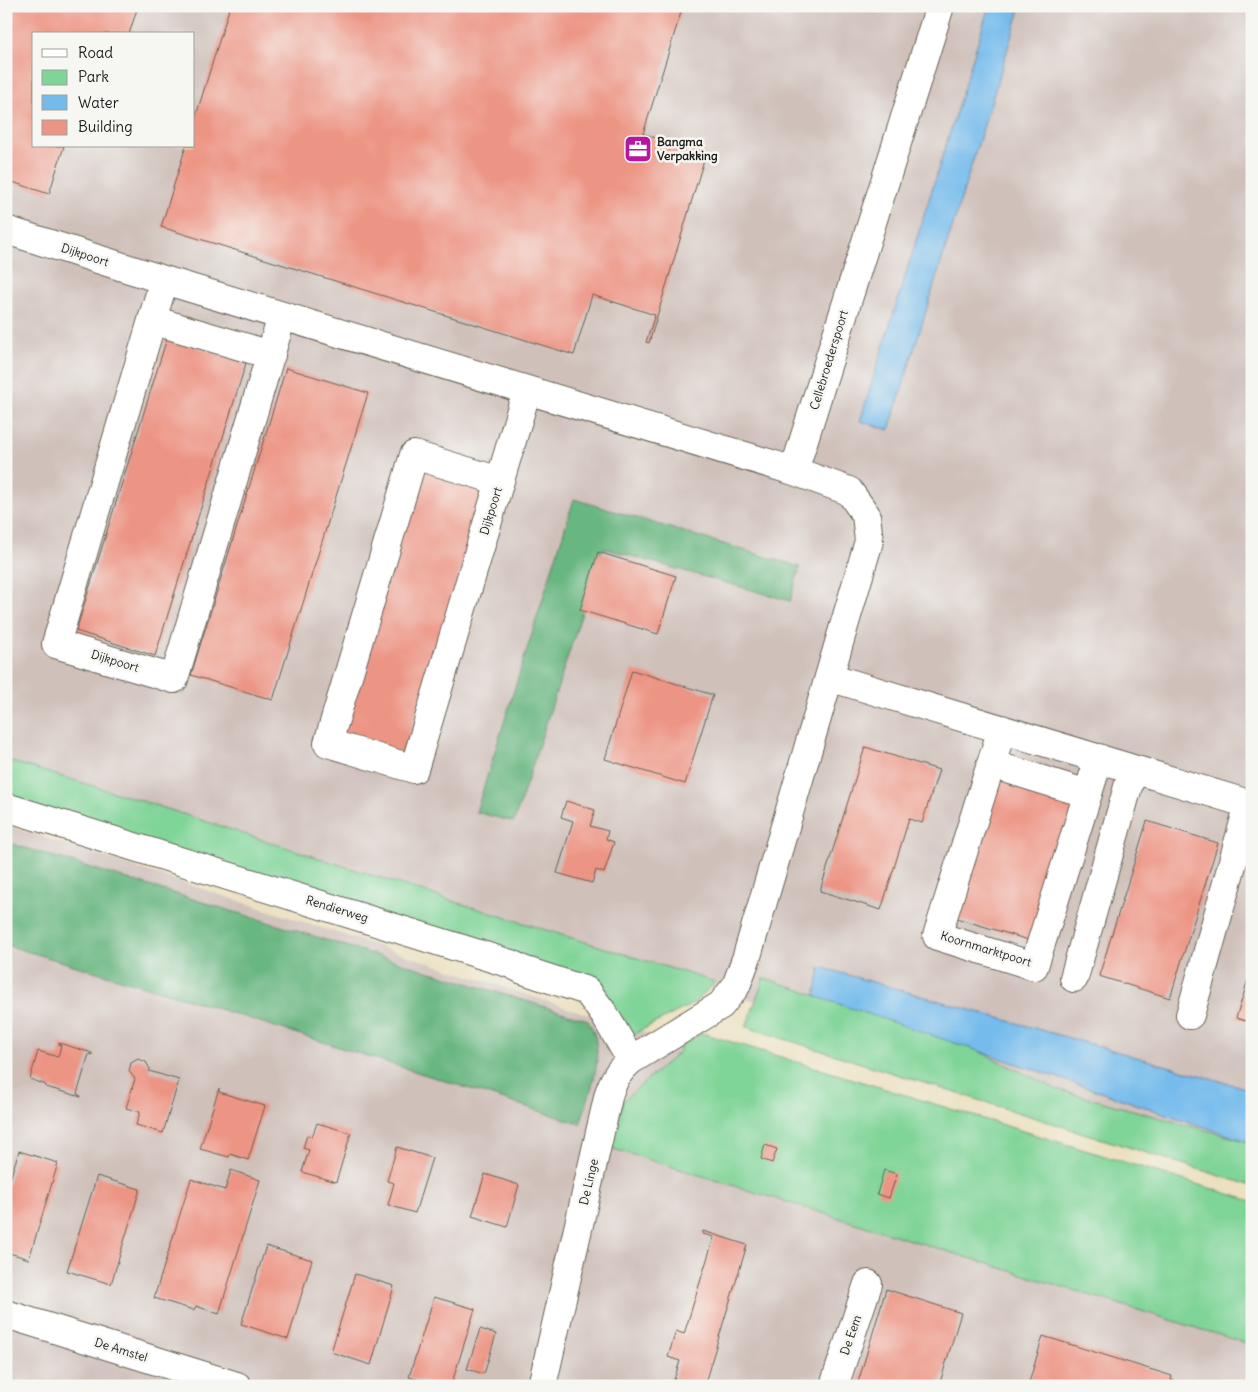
<svg xmlns="http://www.w3.org/2000/svg" width="1258" height="1392" font-family="Delius,sans-serif">
<rect width="100%" height="100%" fill="#f6f6f2"/>
<filter id="ink" filterUnits="userSpaceOnUse"><feTurbulence type="fractalNoise" baseFrequency=".02" numOctaves="2"/><feDisplacementMap in="SourceGraphic" scale="10" xChannelSelector="R" yChannelSelector="G"/><feConvolveMatrix kernelMatrix="1 2 1 2 8 2 1 2 1" color-interpolation-filters="sRGB"/></filter>
<filter id="wash" filterUnits="userSpaceOnUse"><feTurbulence type="fractalNoise" baseFrequency=".0096" numOctaves="4" result="noise"/><feDisplacementMap in="SourceGraphic" scale="20" xChannelSelector="R" yChannelSelector="G"/><feGaussianBlur stdDeviation="1.12" result="paint"/><feColorMatrix in="noise" values="0 0 0 0 0 0 0 0 0 0 0 0 0 0 0 0 0 1.4 0 .05"/><feComposite in="paint" operator="in"/></filter>
<g filter="url(#wash)">
<rect width="100%" height="100%" fill="#ebe0bf"/>
<path fill="#cfc0ba" fill-rule="evenodd" d="M6,6H1252V1154L6,770ZM34,34H194V146H34Z
M6,825L1252,1231V1386H6Z"/>
<path fill="#7fd497" stroke="#4e785a" d="M6,760L133,798L449,900L715,982L696,1002L632,1035L595,982L6,798Z
M764,978L968,1046L1056,1089L1252,1143V1186L746,1027Z
M702,1033L1252,1201V1345L611,1148L623,1101L680,1051L679,1047Z"/>
<path fill="#67b680" stroke="#42694e" d="M574,499L800,567L790,601L603,548L514,822L476,812Z
M6,842L588,1020C608,1054 590,1090 580,1124L194,1001L6,945Z"/>
<path fill="#74bbec" stroke="#486c84" d="M989,6H1021L889,430L860,421Z
M820,967L1252,1090V1143L815,996Z"/>
<g id="blocks">
<path fill="#ed9585" d="M6,6H138L129,34H34V146H64L49,194L6,180Z
M230,6H683L643,134L706,153L649,343L646,342L655,315L592,295L574,355L161,227L186,146H194V122Z
M167,338L246,363L155,656L76,631Z
M286,368L368,393L273,700L191,675Z
M423,468L485,491L402,758L339,739Z
M598,552L676,576L658,634L580,610Z
M632,670L713,695L685,784L605,759Z
M865,747L939,770L922,823L909,819L881,910L820,891Z
M997,774L1076,799L1032,941L953,917Z
M566,801L595,810L590,826L608,831L606,839L614,842L604,873L596,870L592,883L557,873L573,821L561,817Z
M1147,821L1218,843L1170,998L1099,976Z
M1251,970H1252V1023L1236,1018Z
M59,1043L92,1053V1055L89,1054L77,1094L81,1096V1097L46,1087V1085L30,1079L38,1051L58,1057L61,1045H59Z
M138,1059L146,1062L150,1069L149,1071L179,1080L163,1133L136,1125L140,1112L126,1108L135,1079L129,1071L131,1063Z
M219,1088V1092L265,1106L248,1160L230,1154L229,1157L200,1149Z
M317,1123L351,1133L336,1182L302,1172L309,1150L303,1148L307,1135L312,1137Z
M765,1145L777,1149L772,1163L761,1159Z
M397,1147L432,1158L415,1213L388,1205L394,1183L387,1181Z
M19,1151L58,1163L29,1259L6,1252V1191Z
M231,1170L260,1180L219,1314L196,1306L194,1310L154,1298L191,1179L225,1190Z
M884,1170L897,1174L889,1198L877,1194Z
M485,1174L519,1185L507,1227L472,1216Z
M97,1176L140,1189L111,1284L67,1271Z
M703,1231L747,1245L704,1386H672L680,1361L668,1357L676,1331L684,1334L714,1237L703,1234Z
M266,1246L312,1260L288,1339L241,1324Z
M355,1274L394,1286L371,1365L331,1352Z
M886,1289L961,1313L939,1386H857Z
M434,1297L475,1309L451,1386H438L409,1377Z
M480,1329L496,1334L484,1374L467,1369Z
M1043,1336L1172,1376L1171,1380L1189,1386H1028Z"/>
</g>
</g>
<g filter="url(#ink)">
<use href="#blocks" fill-opacity="0" stroke="#646155" stroke-width="1"/>
<g fill="none" stroke-linecap="round" stroke-linejoin="round">
<defs>
<path id="minor" d="M6,230L164,280L794,471
M164,280L56,644L174,679L282,316
M152,320L271,355
M500,481L414,455L328,743L414,769L527,390
M829,677L1252,805
M1002,729L937,936L1034,966L1099,758
M991,764L1088,794
M6,807L511,964L523,970L587,991L604,1014L631,1060
M1074,978L1133,769
M1190,1015L1249,804
M6,1314L237,1386
M542,1386L609,1093C614,1079 619,1070 631,1060L721,1005L736,986L747,956L869,541L866,515L849,491L794,471L940,6
M834,1386L868,1284"/>
</defs>
<use href="#minor" stroke="#646155" stroke-width="30"/>
<use href="#minor" stroke="#fff" stroke-width="28"/>
</g>
</g>
<defs>
<symbol id="office-square" viewBox="-11 -11 22 22"><rect x="-9" y="-9" width="18" height="18" rx="4" fill="#b5179e" stroke="#f6f6f2"/><path d="M-6-3h4V-5.5h4V-3h4V5H-6ZM-1-4.5V-3h2v-1.5ZM-6 0V1H6V0Z" fill="#fff"/></symbol>
</defs>
<g fill-rule="evenodd">
<use href="#office-square" x="622" y="133" width="32" height="32"/>
</g>
<g text-anchor="middle" stroke-width="5" stroke-linejoin="round" paint-order="stroke">
<g font-size="12" font-weight="bold" fill="#1c1c1c" stroke="#f6f6f2" text-anchor="start">
<text x="657" y="146">Bangma<tspan x="657" dy="14">Verpakking</tspan></text>
</g>
<g font-size="12" fill="#1c1c1c" stroke="#f6f6f2">
<text transform="translate(85 255) rotate(18)" y="4">Dijkpoort</text>
<text transform="translate(829 360) rotate(-73)" y="4">Cellebroederspoort</text>
<text transform="translate(491 511) rotate(-73)" y="4">Dijkpoort</text>
<text transform="translate(115 661) rotate(17)" y="4">Dijkpoort</text>
<text transform="translate(337 909) rotate(17)" y="4">Rendierweg</text>
<text transform="translate(986 949) rotate(17)" y="4">Koornmarktpoort</text>
<text transform="translate(589 1182) rotate(-77)" y="4">De Linge</text>
<text transform="translate(851 1335) rotate(-71)" y="4">De Eem</text>
<text transform="translate(121 1350) rotate(17)" y="4">De Amstel</text>
</g>
</g>
<rect width="1258" height="1392" fill="none" stroke="#f6f6f2" stroke-width="25"/>
<rect x="32" y="32" width="162" height="115" fill="#f6f6f2" stroke="#9f9f9c"/>
<rect x="42" y="49" width="25" height="8" fill="#ffffff" stroke="#9f9f9c"/>
<text x="78" y="58" font-size="15" fill="#1c1c1c">Road</text>
<rect x="42" y="70" width="25" height="15" fill="#7fd497" stroke="#9f9f9c"/>
<text x="78" y="82" font-size="15" fill="#1c1c1c">Park</text>
<rect x="42" y="95" width="25" height="15" fill="#74bbec" stroke="#9f9f9c"/>
<text x="78" y="108" font-size="15" fill="#1c1c1c">Water</text>
<rect x="42" y="120" width="25" height="15" fill="#ed9585" stroke="#9f9f9c"/>
<text x="78" y="132" font-size="15" fill="#1c1c1c">Building</text>
</svg>
